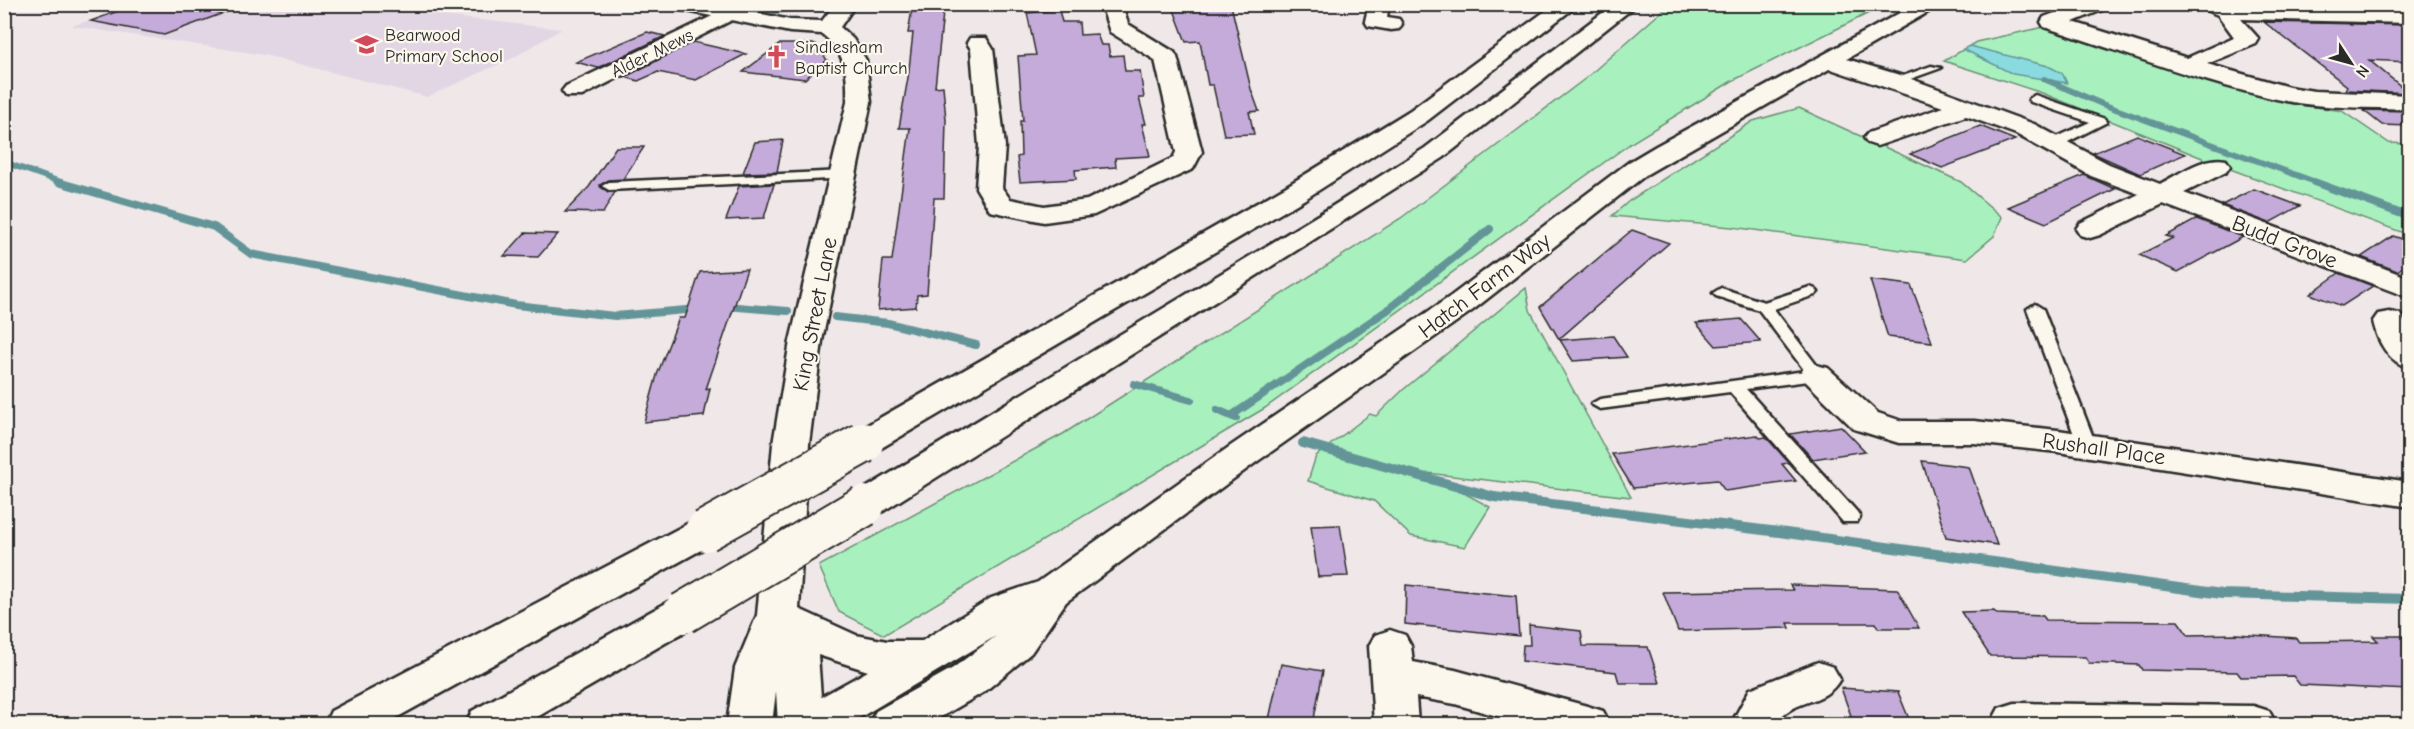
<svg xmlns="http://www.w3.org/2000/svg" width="2414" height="729" font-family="'Comic Neue',sans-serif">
<rect width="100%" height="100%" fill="#f0e8e8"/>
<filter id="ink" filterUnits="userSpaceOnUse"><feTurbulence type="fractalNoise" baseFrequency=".0167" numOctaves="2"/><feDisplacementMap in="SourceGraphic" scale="12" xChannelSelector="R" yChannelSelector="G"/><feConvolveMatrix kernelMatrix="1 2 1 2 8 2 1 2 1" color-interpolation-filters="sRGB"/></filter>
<g filter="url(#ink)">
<path fill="#e3d6e4" d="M335,4L562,29L513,58L427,97L264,55L71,26L139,5Z"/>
<path fill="#a8f1be" stroke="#6a8e74" stroke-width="1.5" d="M723,5H824L771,14Z
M1669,5H1885L1732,81L1631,143L1265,408L884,635L839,612L819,566L1063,434L1401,218L1586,78Z
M2053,25L2266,99L2342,111L2389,143L2409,144V235L2222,166L2042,93L1944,61L1976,42Z
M1799,108L1961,182L2002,217L1994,236L1967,259L1732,227L1612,216L1629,201L1753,121Z
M1526,288L1530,310L1631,497L1427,473L1490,507L1465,547L1411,536L1374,501L1308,481L1316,456L1370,414L1376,416L1404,389Z"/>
<path fill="#8adbe0" stroke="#649598" stroke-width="1.5" d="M1970,46L2048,66L2062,73L2067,83L2013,74L1963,49Z"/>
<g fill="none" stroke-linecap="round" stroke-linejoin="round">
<path stroke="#649598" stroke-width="6" d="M2044,79L2102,104L2318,183
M4,162L63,183"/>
<path stroke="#649598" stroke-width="8" d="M58,182L214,227L251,254L516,305L615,316L698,309
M2314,182L2410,217
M725,306L788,311
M835,317L888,323L976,345
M1134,384L1191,400
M1217,410L1236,418
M1231,416L1386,311L1490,229"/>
<path stroke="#649598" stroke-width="10" d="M1303,443L1494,497L1779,532L2222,594L2410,599"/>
</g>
<path fill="#c4abda" stroke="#2b2b2b" stroke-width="1.5" d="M137,4H239L240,7L164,35L91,21Z
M913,4H944L935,87L943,86L946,120L944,198H934L927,294L917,295L916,307L878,310L883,260H892L910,128H899L908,78L913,33H908Z
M2287,4H2397L2409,5V9Z
M1231,5L1251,89L1259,111L1249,112L1254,134L1224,135L1213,85H1208L1200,41L1186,42L1174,10Z
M1059,10L1062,22H1079L1080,35L1097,34L1101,45H1108L1110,56L1123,55L1125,71H1140L1144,98H1139L1146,124H1142L1150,156L1115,158L1116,167L1075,170L1076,179L1020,182L1017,157L1021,156L1020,121H1023L1018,56L1036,55L1027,13Z
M2264,22L2409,25V62L2369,60L2409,93L2345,90L2347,86Z
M647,32L665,36L598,68L576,62Z
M693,42L746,54L696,80L658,72L638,81L625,77Z
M780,44H816L827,60L805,79L743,72Z
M2363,110L2409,111V126L2382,125Z
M1980,126L2015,140L1942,168L1910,154Z
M2137,135L2185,154L2140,174L2093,153Z
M783,140L777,172L743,173L755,142Z
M616,147H644L623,179L609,180L600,185L608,192H615L603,213L565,212L589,187Z
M2084,175L2115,189L2046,223L2008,207Z
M774,184L764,218L726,220L739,186Z
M2254,189L2300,206L2269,223L2222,205Z
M2197,219L2243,237L2178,272L2139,255L2173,238L2166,236Z
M1632,230L1669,243L1559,339L1540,307Z
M525,233L558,234L538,257L504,256Z
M2393,236L2409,241V263L2397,271L2361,257Z
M747,269L706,389L710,388L704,416L644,422L657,375L679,318H685L700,272Z
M2339,273L2373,286L2342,306L2310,294Z
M1870,280L1911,285L1932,342L1888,337Z
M1741,319L1761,342L1716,346L1696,323Z
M1613,336L1627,357L1573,361L1560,340Z
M1841,426L1865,451L1813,459L1790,434Z
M1757,435L1760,438L1766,437L1789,463L1782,464L1796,481L1725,491L1717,480L1633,488L1612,454Z
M1922,461L1969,467L1997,545L1946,537Z
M1340,525L1348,576L1318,577L1311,526Z
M1406,585L1516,596L1519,636L1405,624Z
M1790,585L1897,589L1919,628H1878L1876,623H1788L1790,628L1678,631L1663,592L1793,590Z
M1994,611L1997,614L2043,616L2046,620L2178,621L2188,635L2236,634L2296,638L2299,642L2378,641L2373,636H2403L2409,641V690L2300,685L2293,676L2241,677L2237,672L2142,670L2139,665L2089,663L2085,657L1990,656L1961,612Z
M1529,625L1581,631L1583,646L1648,647L1660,683H1619L1616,672L1522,661L1523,645H1530Z
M1281,664L1323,671L1313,724H1268Z
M1841,688L1898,692L1911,724H1854Z"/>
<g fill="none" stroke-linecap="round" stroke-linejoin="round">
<defs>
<path id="lane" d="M1931,66L1941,68L1899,83L1889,81Z
M2035,95L2105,119L2107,122L2056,148H2046V142L2090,122L2031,102L2029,99Z
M844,171L851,175L849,178L609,190L602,186L609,182Z
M1810,287L1815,289L1818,292L1815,295L1774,309L1824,375L1816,380L1746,389L1857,512L1860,517L1857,522H1843L1730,392L1600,409L1591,404L1600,399L1805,371L1759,310L1716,296L1713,293L1721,288L1764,302Z
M2035,304L2043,309L2096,445L2093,449L2087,451L2078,445L2027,309Z"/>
<path id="street" d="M1101,4H1122L1128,24L1174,52L1177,57L1202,152L1193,169L1094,215L1044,222L990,211L976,188L979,146L971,49L967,43L970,38H986L993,49L1005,146L1002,188L1010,199L1044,206L1087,200L1173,158L1176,152L1155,60L1110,32Z
M1369,4H1389L1387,17L1399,19L1402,24L1399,29L1391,30L1368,26L1365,21Z
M2079,4H2110L2107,8L2073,22L2187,58L2234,37L2218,15L2201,8L2198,4L2410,11V23L2241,19L2259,39L2256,44L2207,64L2289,87L2314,91L2410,95V109C2369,107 2326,109 2286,101C2204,84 2124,52 2044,27L2041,22L2044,17Z
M729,8L736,10L740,14L736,18L582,96H566L562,91L566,86Z
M1830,54L1903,76L2034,124L2109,164L2160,184C2179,174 2205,155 2226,160L2230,166L2226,172L2184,193L2410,278V298L2163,204L2100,235L2090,238L2080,235L2076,229L2080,223L2139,194L2091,176L2016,134L1966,116L1886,143L1877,146L1868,143L1864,138L1868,133L1943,107L1822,66L1819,61L1822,56Z
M2389,312L2400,314C2411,330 2410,349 2410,368C2389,363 2377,341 2373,321L2378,314Z
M1816,365L1828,368L1878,413L1902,421H1974L2058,430L2410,482V507L2058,452L1974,443H1899L1854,429L1799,375L1804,368Z
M1390,630L1405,635L1411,646L1413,662L1455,670L1587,706L1603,711L1610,724H1525L1455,704L1416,697L1418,724H1374L1369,646L1375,635Z
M1818,662L1833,667L1840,679C1825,707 1790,698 1776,724H1731L1750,689Z
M2015,703L2253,706L2269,711L2276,724H1994L1992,721L1999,708Z"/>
<path id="secondary" d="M672,4H715L790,20L822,21L835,4H856L840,27L853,39L866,60L871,102L822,341L809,444L799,609L856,635L887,641H922L991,598L1038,582L1229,447L1451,296L1629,162L1656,146L1916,4H1942L1647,174L1473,310L1255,463L1066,602L1031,653L984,692L929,724H869L876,711L953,668L996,636L849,724H778L776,691L772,724H727L735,668L757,615L773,444L790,341L847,102C848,73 846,53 822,34L790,32L682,10ZM818,655L868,671L821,697Z"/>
<path id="highway" d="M1555,4H1579L1427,121L1305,199L876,451L863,454L850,451L845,443L850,435L1285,187L1409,111Z
M1614,4H1638L1443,158L877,515L864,519L851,515L845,506L851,497L1328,209L1425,148Z
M705,518L719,522L724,531L719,540L385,724H325L331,711L691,522Z
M683,598L698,602L704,613L698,624L525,724H466L472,711L668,602Z"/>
</defs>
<use href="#lane" stroke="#2b2b2b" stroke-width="5"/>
<use href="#street" stroke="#2b2b2b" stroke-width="5"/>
<use href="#secondary" stroke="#2b2b2b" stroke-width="5"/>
<use href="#highway" stroke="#2b2b2b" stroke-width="5"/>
<use href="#lane" fill="#fbf7ec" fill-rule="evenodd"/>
<use href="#street" fill="#fbf7ec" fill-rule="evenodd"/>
<use href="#secondary" fill="#fbf7ec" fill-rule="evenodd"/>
<use href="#highway" fill="#fbf7ec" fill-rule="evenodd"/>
<defs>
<path id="highway-bridge" d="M705,531L863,443
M683,613L864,506"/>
</defs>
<use href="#highway-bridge" stroke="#2b2b2b" stroke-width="44" stroke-linecap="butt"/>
<use href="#highway-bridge" stroke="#fbf7ec" stroke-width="40"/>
</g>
</g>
<defs>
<symbol id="school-bare" viewBox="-9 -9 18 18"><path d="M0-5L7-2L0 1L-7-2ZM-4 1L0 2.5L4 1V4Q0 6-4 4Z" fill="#d1495b" stroke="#fbf7ec" stroke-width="2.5" paint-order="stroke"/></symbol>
<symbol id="church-bare" viewBox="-9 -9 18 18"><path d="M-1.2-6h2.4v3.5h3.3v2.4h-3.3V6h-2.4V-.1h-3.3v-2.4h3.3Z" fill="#d1495b" stroke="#fbf7ec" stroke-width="2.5" paint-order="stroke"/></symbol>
</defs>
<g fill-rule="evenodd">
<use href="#school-bare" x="350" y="28" width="33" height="33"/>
<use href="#church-bare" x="760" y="40" width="33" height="33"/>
</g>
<g text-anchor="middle" stroke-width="4.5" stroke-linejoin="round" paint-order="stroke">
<g font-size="18" fill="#2b2b2b" stroke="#fbf7ec" text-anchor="start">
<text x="385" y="41">Bearwood<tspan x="385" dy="21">Primary School</tspan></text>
<text x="795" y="53">Sindlesham<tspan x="795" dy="21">Baptist Church</tspan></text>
</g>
<g font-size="18" fill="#2b2b2b" stroke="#fbf7ec">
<text transform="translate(652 53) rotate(-26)" y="6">Alder Mews</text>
</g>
<g font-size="22" fill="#2b2b2b" stroke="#fbf7ec">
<text transform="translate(2285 241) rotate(21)" y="8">Budd Grove</text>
<text transform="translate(1484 285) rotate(-37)" y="8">Hatch Farm Way</text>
<text transform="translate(814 314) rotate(-79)" y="8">King Street Lane</text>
<text transform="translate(2104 448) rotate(8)" y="8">Rushall Place</text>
</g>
</g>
<rect width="2414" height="729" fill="none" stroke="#fbf7ec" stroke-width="24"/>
<rect x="12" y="12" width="2390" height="705" fill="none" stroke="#2b2b2b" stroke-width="2" filter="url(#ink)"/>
<g transform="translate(2351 63) rotate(126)" stroke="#fbf7ec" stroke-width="4.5" paint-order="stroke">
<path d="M0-4.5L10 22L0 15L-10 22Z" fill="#2b2b2b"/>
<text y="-9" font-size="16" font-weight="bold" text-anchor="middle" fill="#2b2b2b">N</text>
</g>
</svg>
